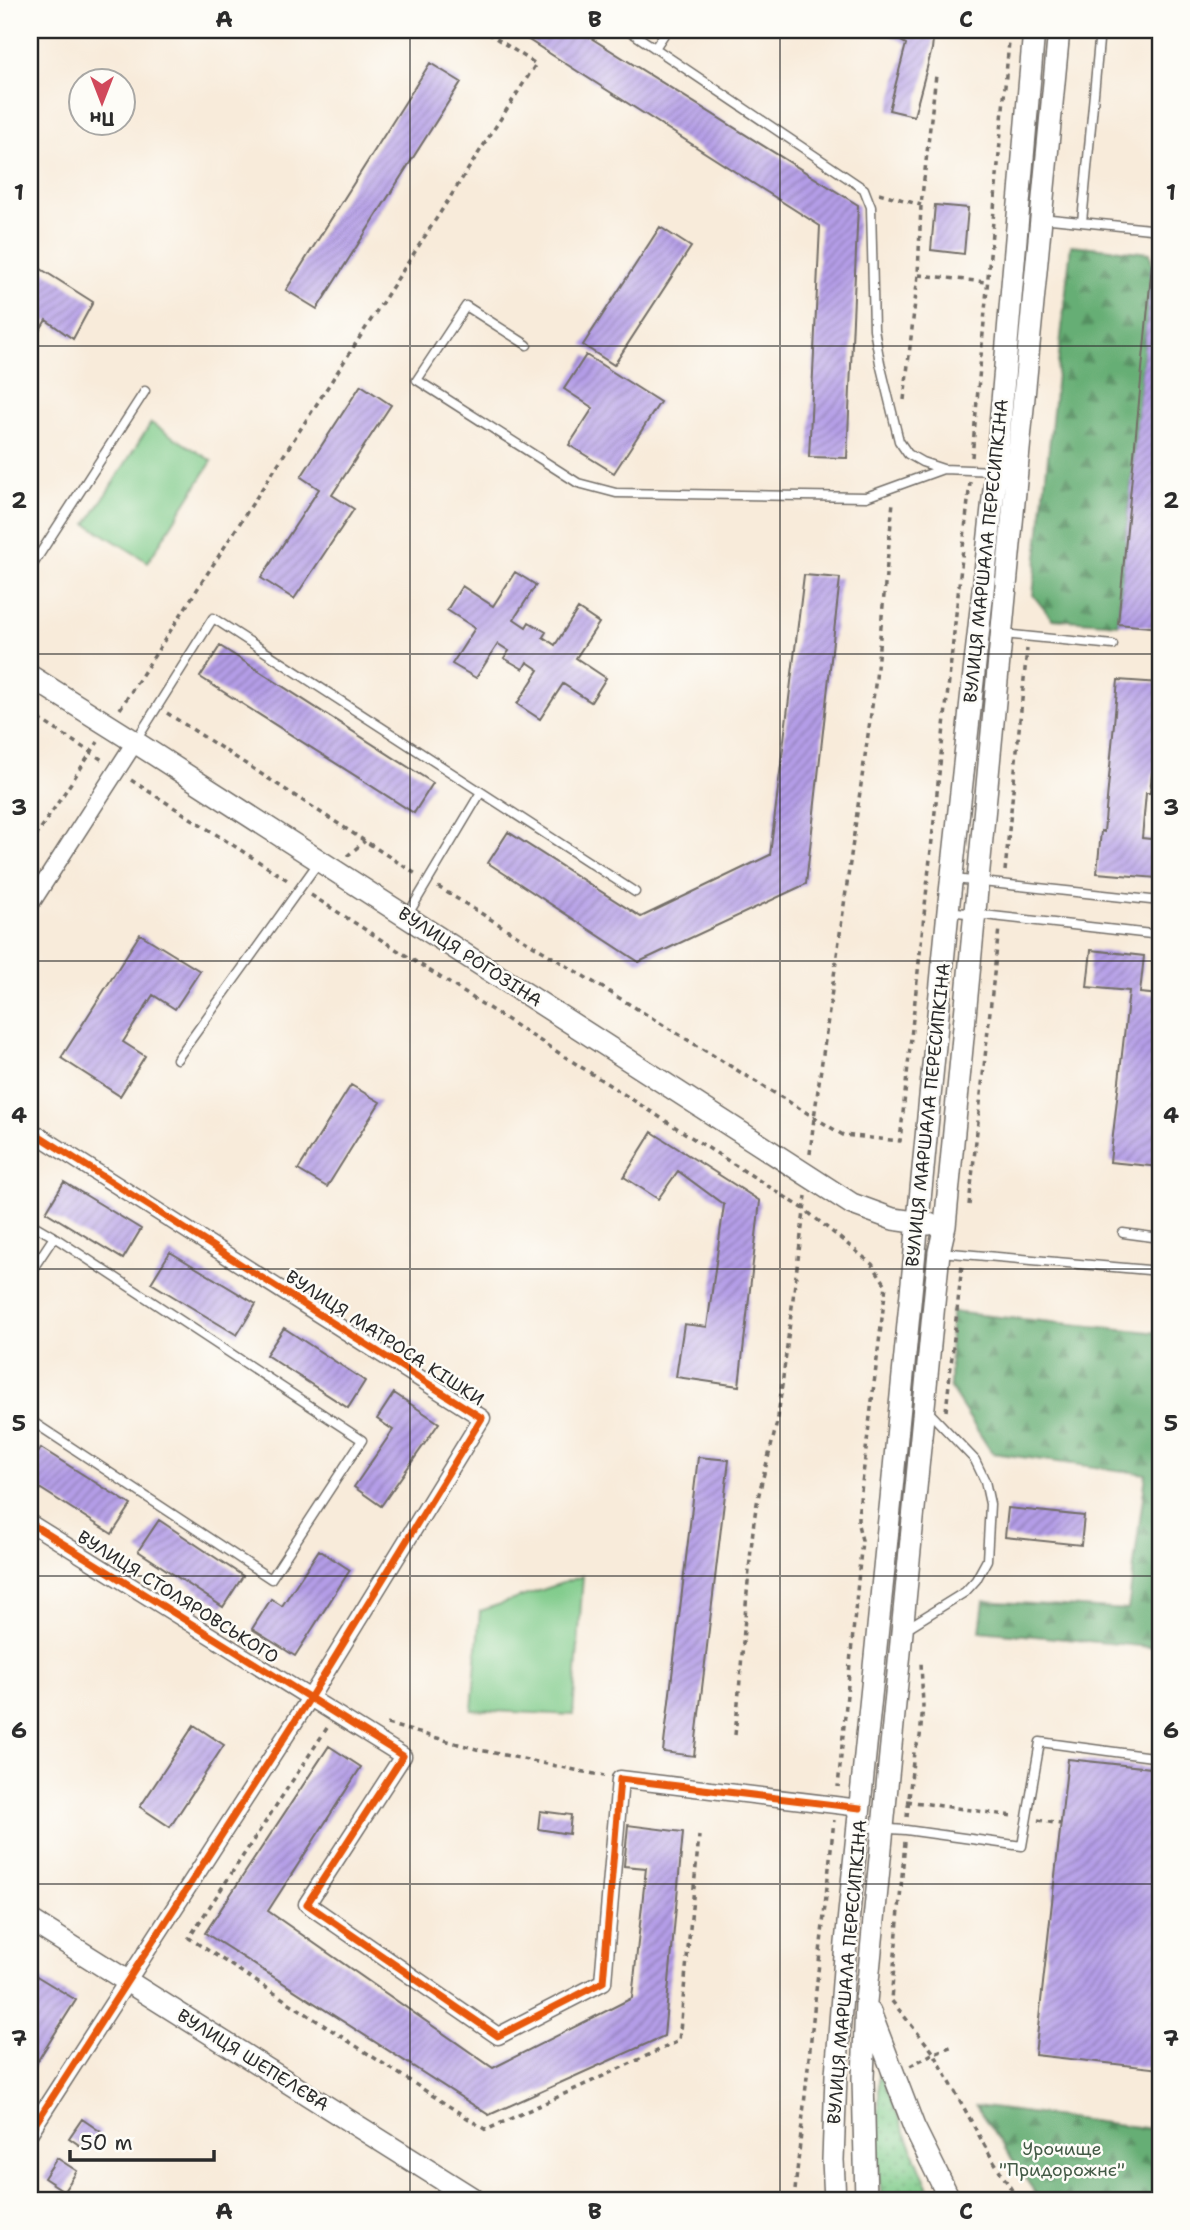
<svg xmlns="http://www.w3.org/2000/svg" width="1190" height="2230" font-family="'Shantell Sans',sans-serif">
<defs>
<pattern id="grass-dots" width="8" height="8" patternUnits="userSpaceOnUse" patternTransform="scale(1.75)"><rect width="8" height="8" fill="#7eca89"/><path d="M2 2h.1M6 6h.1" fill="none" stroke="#67a470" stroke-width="1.8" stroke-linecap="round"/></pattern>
<pattern id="forest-firs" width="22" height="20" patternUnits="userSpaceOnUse" patternTransform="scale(1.75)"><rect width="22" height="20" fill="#66ae75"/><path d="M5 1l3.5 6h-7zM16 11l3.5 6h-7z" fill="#548e60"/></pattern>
<pattern id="building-hatch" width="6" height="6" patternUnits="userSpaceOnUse" patternTransform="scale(1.75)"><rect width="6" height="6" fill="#b49de7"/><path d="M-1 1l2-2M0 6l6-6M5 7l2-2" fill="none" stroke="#9380bb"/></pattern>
</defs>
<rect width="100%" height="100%" fill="#fdfcf7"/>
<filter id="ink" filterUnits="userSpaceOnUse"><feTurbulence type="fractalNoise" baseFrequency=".0143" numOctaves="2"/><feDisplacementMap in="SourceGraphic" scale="14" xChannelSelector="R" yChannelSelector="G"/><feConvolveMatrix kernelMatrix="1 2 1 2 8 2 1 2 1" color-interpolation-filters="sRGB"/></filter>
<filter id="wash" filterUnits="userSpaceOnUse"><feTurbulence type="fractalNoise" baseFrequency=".00686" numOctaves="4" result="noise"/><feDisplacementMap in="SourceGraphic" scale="28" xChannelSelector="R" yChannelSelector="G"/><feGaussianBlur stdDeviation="1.57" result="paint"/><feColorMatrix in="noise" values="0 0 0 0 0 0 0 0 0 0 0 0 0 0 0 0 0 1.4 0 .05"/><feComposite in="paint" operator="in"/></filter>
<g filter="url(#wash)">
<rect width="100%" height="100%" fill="#f8ebda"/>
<path fill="url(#grass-dots)" stroke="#547a5a" stroke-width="2" d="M879,2071L933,2198L935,2200H882L879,2176Z"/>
<path fill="url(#forest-firs)" stroke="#486c50" stroke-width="2" d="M1071,245L1150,253L1152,264L1118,624L1052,619L1033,595Z
M951,1312L1160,1333V1648L980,1631L984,1601L1128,1610L1146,1474L992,1453L950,1388Z
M976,2106L1160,2130V2200H1040Z"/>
<path fill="#7eca89" stroke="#547a5a" stroke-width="2" d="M151,423L212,461L148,562L87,524Z
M583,1576L573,1715L472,1710L480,1611Z"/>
<g id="blocks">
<path fill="url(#building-hatch)" d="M513,30H578L858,205L847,458L809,457L820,226Z
M881,30H934L932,49L914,116L889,110L906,44Z
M430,63L461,82L317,309L286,290Z
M935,205L968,208L964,254L931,250Z
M660,227L691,247L614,365L583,345Z
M30,262L93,302L73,339L46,320L30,346Z
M1152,264L1160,265V628L1118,624Z
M586,355L660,402L614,473L569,445L593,408L564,389Z
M361,385L391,405L332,495L354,509L294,599L261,578L319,489L301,477Z
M515,572L536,585L514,619L526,627L529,622L546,632L543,637L555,645L578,609L599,623L576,658L606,678L591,702L563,684L540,719L517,704L539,670L527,662L523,669L504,658L509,651L498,644L476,678L452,664L475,628L447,610L462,586L493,606Z
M804,575L840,578L806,884L639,962L488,863L508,832L641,917L770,855Z
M220,646L433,783L414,813L200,677Z
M1118,680L1160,683V774L1152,773L1150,793H1146L1142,838L1160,840L1157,878L1097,873L1101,831L1104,832Z
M140,934L200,971L175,1009L153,995L123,1042L145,1056L120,1096L61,1058Z
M1091,950L1144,956L1140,993L1160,995V1167L1110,1162L1129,991L1087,987Z
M351,1085L380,1102L327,1187L298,1170Z
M652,1132L760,1201L739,1386L676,1377L684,1324L707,1327L724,1205L678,1171L658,1199L624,1177Z
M64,1182L141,1229L123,1259L46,1212Z
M170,1252L256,1304L237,1335L151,1283Z
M284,1328L365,1381L348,1408L266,1355Z
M394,1393L439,1423L381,1506L354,1487L393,1430L377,1419Z
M41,1448L131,1505L112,1534L30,1482V1466Z
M698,1457L729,1460L694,1756L663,1752Z
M1008,1508L1084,1516L1081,1545L1005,1537Z
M159,1520L243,1576L223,1607L138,1551Z
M319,1550L350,1570L295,1656L252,1629L271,1599L282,1606Z
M194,1725L224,1745L170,1827L140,1807Z
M329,1746L361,1767L268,1911L493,2068L632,1998L646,1868L624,1866L628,1825L683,1832L664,2036L489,2115L205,1933Z
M1068,1759L1160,1769V2069L1035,2055Z
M540,1811L571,1815L569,1834L538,1829Z
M30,1972L76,2000L30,2073Z
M82,2119L101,2132L88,2151L69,2138Z
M57,2158L77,2171L64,2191L44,2178Z"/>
</g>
</g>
<g filter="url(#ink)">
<use href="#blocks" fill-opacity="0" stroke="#736e68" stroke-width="2"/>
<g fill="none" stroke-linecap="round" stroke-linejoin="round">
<defs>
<path id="lane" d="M628,30L864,189L871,207L874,329L880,363L899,441L908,454L922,462L943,469
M655,48L667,30
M1041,218L1160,230
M1082,222L1100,30
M527,345L466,306L417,380L578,483L616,493L866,497L943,469L996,471
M30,569L145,391
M1003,634L1113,645
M135,742L213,618L635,892
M954,879L1160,901
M948,911L1160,935
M407,916L481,792
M177,1059L318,863
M30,1223L54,1237L362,1440L271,1579L30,1420
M1123,1233L1160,1238
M940,1252L1160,1271
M30,1273L54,1237
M907,1628L965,1592L976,1580L987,1560L990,1504L985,1481L975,1460L926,1409
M859,1827L906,1830L1022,1846L1040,1742L1160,1758"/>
<path id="street" d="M30,905L135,742
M30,1130L482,1418L310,1698L30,2132
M30,1523L403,1756L307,1904L498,2036L603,1982L620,1779L860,1808"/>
<path id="secondary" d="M30,676L135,742L852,1204L893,1219L929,1224
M30,1920L475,2200
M870,2012L914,2127L950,2200
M835,2200L833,2160L836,2075L846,1943L891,1499L948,911L996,471L1034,30
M866,2200L863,2078L866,2002L939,1252L945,1226L1059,30"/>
</defs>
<use href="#lane" stroke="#736e68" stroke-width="11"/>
<use href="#street" stroke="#736e68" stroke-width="19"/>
<use href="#secondary" stroke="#736e68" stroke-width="24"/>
<path stroke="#736e68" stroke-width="3.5" stroke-dasharray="5 5" stroke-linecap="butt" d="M879,193L921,205
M919,275L986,282
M904,400L918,275L921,205L936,75
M972,457L1010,30
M120,709L536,64L483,30
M30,713L104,761
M167,713L416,874
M131,780L289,881
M30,845L98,742
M347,856L365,841
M1005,871L1027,649
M438,887L843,1135L900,1141L970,482
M311,895L804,1209L872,1264L886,1285L858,1516V1525L862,1540L838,1787
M810,1154L814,1118L876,678L893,502
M969,1205L999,928
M946,1411L962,1265
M387,1724L480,1750L604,1776
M327,1728L189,1938L486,2130L679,2041L699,1836
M735,1735C742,1664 746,1592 754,1521C759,1485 771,1452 778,1417L806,1196
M907,1801L1013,1816
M907,1817L914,1752L920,1737L923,1706L921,1662
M1038,1820L1060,1824
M905,1842L891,2000L934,2053L987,2150L1018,2200
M910,2066L934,2053L953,2046
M794,2200L834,1820"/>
<use href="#lane" stroke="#fff" stroke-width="8"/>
<use href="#street" stroke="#fff" stroke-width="16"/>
<use href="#secondary" stroke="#fff" stroke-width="21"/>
<defs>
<path id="cycleway" d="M30,1130L482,1418L310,1698L30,2132
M30,1523L403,1756L307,1904L498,2036L603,1982L620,1779L860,1808"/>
</defs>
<use href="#cycleway" stroke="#fdfcf7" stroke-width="11"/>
<use href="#cycleway" stroke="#e8590c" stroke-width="7"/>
</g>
</g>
<path fill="none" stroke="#2b2b2b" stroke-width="2" stroke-opacity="0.55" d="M410,30V2200M780,30V2200M30,346H1160M30,654H1160M30,961H1160M30,1269H1160M30,1576H1160M30,1884H1160"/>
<g text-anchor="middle" stroke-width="5" stroke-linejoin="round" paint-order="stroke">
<g font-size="18" fill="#2b2b2b" stroke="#fdfcf7">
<text transform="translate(986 551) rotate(-84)" y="6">ВУЛИЦЯ МАРШАЛА ПЕРЕСИПКІНА</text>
<text transform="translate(470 957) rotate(33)" y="6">ВУЛИЦЯ РОГОЗІНА</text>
<text transform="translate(928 1115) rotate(-84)" y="6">ВУЛИЦЯ МАРШАЛА ПЕРЕСИПКІНА</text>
<text transform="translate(385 1338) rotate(33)" y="6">ВУЛИЦЯ МАТРОСА КІШКИ</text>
<text transform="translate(178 1597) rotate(32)" y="6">ВУЛИЦЯ СТОЛЯРОВСЬКОГО</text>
<text transform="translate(847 1972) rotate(-85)" y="6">ВУЛИЦЯ МАРШАЛА ПЕРЕСИПКІНА</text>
<text transform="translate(253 2060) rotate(32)" y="6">ВУЛИЦЯ ШЕПЕЛЄВА</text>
</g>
<g font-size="18" fill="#445b47" stroke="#fdfcf7">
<text x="1062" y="2155">Урочище<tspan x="1062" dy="21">"Придорожнє"</tspan></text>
</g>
</g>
<rect width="1190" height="2230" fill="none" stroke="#fdfcf7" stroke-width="77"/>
<g transform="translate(102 102) rotate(180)"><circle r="33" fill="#fdfcf7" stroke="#a9a8a5" stroke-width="2"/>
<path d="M0-5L12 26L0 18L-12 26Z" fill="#d1495b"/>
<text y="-10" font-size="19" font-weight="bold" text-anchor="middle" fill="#2b2b2b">Пн</text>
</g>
<path d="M70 2150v10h144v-10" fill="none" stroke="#2b2b2b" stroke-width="3.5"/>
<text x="80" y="2150" font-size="21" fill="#2b2b2b" stroke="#fdfcf7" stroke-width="5" paint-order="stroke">50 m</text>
<rect x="38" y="38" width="1114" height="2154" fill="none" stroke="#2b2b2b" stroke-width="2.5"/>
<g font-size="23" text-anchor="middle" font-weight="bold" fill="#2b2b2b">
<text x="224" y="27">A</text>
<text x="595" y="27">B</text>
<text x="966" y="27">C</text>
<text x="19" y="200">1</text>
<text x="1171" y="200">1</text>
<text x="19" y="508">2</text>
<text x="1171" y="508">2</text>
<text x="19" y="815">3</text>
<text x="1171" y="815">3</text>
<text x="19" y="1123">4</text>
<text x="1171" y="1123">4</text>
<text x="19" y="1431">5</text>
<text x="1171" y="1431">5</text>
<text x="19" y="1738">6</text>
<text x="1171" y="1738">6</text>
<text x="19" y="2046">7</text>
<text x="1171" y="2046">7</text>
<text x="224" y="2219">A</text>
<text x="595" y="2219">B</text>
<text x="966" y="2219">C</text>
</g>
</svg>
